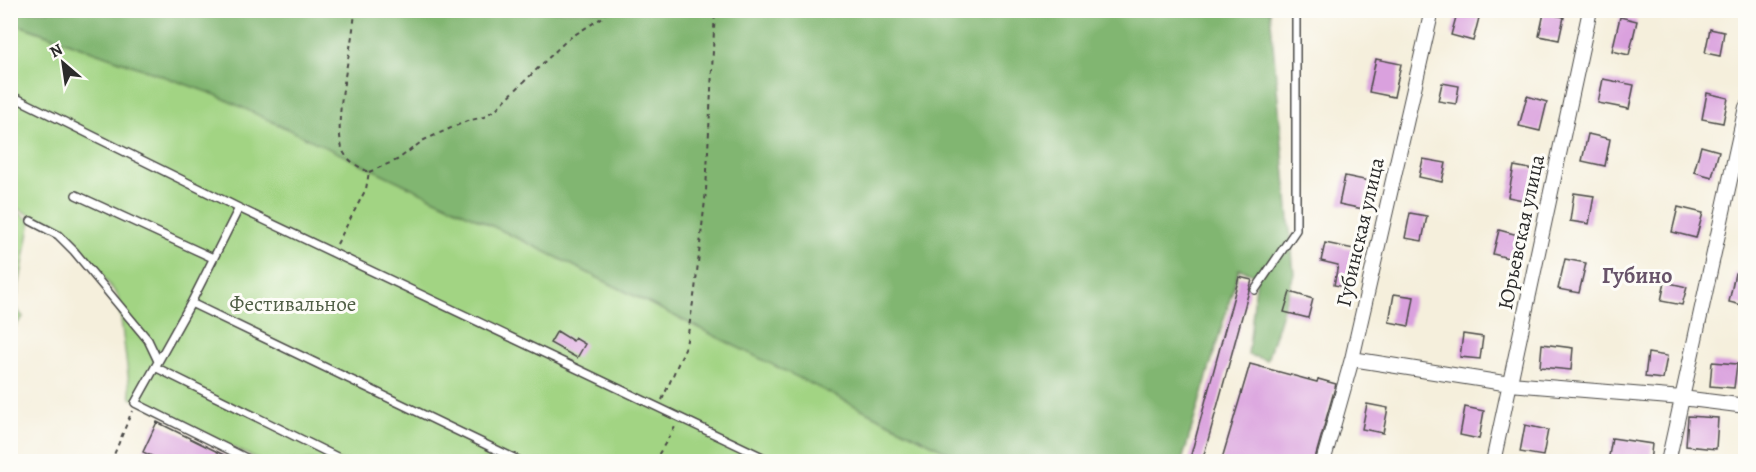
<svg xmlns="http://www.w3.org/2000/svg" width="1756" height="472" font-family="Alegreya,serif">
<rect width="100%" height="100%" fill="#fdfcf7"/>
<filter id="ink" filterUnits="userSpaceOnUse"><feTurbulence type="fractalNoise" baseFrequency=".0167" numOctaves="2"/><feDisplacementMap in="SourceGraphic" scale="12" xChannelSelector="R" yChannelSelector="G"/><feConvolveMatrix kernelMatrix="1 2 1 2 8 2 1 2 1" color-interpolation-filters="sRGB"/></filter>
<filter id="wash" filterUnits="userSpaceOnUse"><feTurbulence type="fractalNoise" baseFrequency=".008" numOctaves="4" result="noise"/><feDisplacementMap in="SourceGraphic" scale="24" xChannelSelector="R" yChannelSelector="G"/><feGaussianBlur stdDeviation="1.35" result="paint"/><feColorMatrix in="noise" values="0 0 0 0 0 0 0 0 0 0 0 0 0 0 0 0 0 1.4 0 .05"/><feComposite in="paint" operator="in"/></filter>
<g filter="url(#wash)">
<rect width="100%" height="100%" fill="#f5efdc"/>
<path fill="#a2d483" stroke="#668057" stroke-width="1.5" d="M10,22L216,95L526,242L966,461H261L131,398L118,296L74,238L11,205Z
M11,208L31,221L15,307L23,317L11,331Z"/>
<path fill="#81b671" stroke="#56704e" stroke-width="1.5" d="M10,11H1270L1294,274L1267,360L1248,355L1257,275L1239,269L1182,461H966L526,242L216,95L11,22Z"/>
<g id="blocks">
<path fill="#daa1de" d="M1458,10H1481L1473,41L1451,35Z
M1544,13L1564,17L1559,40L1539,36Z
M1620,17L1637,21L1629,55L1612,51Z
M1710,29L1724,32L1720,56L1705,53Z
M1376,59L1401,64L1394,97L1369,92Z
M1603,79L1634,85L1629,109L1598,103Z
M1442,83L1459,86L1456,104L1438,101Z
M1707,93L1728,98L1723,123L1702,119Z
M1527,96L1547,102L1540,131L1519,126Z
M1588,134L1610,139L1605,166L1582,161Z
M1701,146L1719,151L1712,177L1694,172Z
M1423,159L1446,163L1442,182L1419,177Z
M1514,166L1535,170L1528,201L1508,197Z
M1345,176L1369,181L1363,209L1339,204Z
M1574,193L1594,196L1589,224L1570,221Z
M1678,207L1703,213L1696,238L1672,232Z
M1410,213L1427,216L1422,241L1405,238Z
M1499,230L1518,235L1512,259L1493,254Z
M1325,243L1359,250L1351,288L1334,285L1338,265L1321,261Z
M1565,259L1586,263L1579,293L1558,289Z
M1735,273L1746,275V306L1729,302Z
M1239,277L1252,280L1202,462H1189Z
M1665,282L1687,287L1682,305L1661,301Z
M1290,292L1313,299L1308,318L1284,312Z
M1394,294L1414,297L1409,326L1389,322Z
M557,331L573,341L575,338L585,344L577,358L550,343Z
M1463,334L1483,337L1480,359L1460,357Z
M1542,344L1573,348L1571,370L1540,367Z
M1648,353L1667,356L1663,379L1645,377Z
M1712,362L1737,364L1734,388L1710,386Z
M1250,364L1317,382L1318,379L1336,384L1314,462H1221Z
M1367,404L1388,408L1383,433L1362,429Z
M1465,407L1484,411L1479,439L1460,435Z
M1688,416L1718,418L1716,449L1686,446Z
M157,422L238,462H164L143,452Z
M1525,425L1548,430L1543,456L1520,452Z
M1612,438L1652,444L1650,462H1608Z"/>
</g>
</g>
<g filter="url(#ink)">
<use href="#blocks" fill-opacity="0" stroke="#494846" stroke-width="1.5"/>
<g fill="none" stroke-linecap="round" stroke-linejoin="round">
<defs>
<path id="lane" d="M10,95L239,208L773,462
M76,195L213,258
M239,208L191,303L135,403L254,462
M31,221L58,235L74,251L148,340L158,361
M1255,290L1296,230V10
M191,303L522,462
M155,367L347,462"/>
<path id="street" d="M1352,359L1510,384L1682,398L1746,406
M1323,462L1352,359L1432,10
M1493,462L1590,10
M1668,462L1746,107"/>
</defs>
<use href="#lane" stroke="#494846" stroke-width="10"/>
<use href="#street" stroke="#494846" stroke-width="16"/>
<path stroke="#494846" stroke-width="2" stroke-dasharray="4.5 4.5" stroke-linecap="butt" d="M369,172L397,160L424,140L467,121L484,117L497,108L568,39L603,17L607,10
M337,244L366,189L369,172C359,167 345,160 342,148C333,114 353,48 355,10
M662,400L686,346L695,290L706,191L715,10
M111,462L132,411
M654,462L675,427"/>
<use href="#lane" stroke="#fff" stroke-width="7"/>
<use href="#street" stroke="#fff" stroke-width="14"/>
</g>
</g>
<g text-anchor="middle" stroke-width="6" stroke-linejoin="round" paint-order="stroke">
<g font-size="21" fill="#2b2b2b" stroke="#fdfcf7">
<text transform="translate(1360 232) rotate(-77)" y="7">Губинская улица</text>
<text transform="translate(1521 232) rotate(-78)" y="7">Юрьевская улица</text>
</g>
<g font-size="21" fill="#4f5e45" stroke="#fdfcf7">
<text x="293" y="311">Фестивальное</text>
</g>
<g font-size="22" font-weight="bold" fill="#68546a" stroke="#fdfcf7">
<text x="1637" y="283">Губино</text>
</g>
</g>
<rect width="1756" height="472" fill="none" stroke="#fdfcf7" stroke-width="36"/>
<g transform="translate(63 63) rotate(331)" stroke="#fdfcf7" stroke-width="4.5" paint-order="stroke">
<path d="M0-4.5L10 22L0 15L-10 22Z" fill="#2b2b2b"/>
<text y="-9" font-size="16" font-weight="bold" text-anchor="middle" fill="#2b2b2b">N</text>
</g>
</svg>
